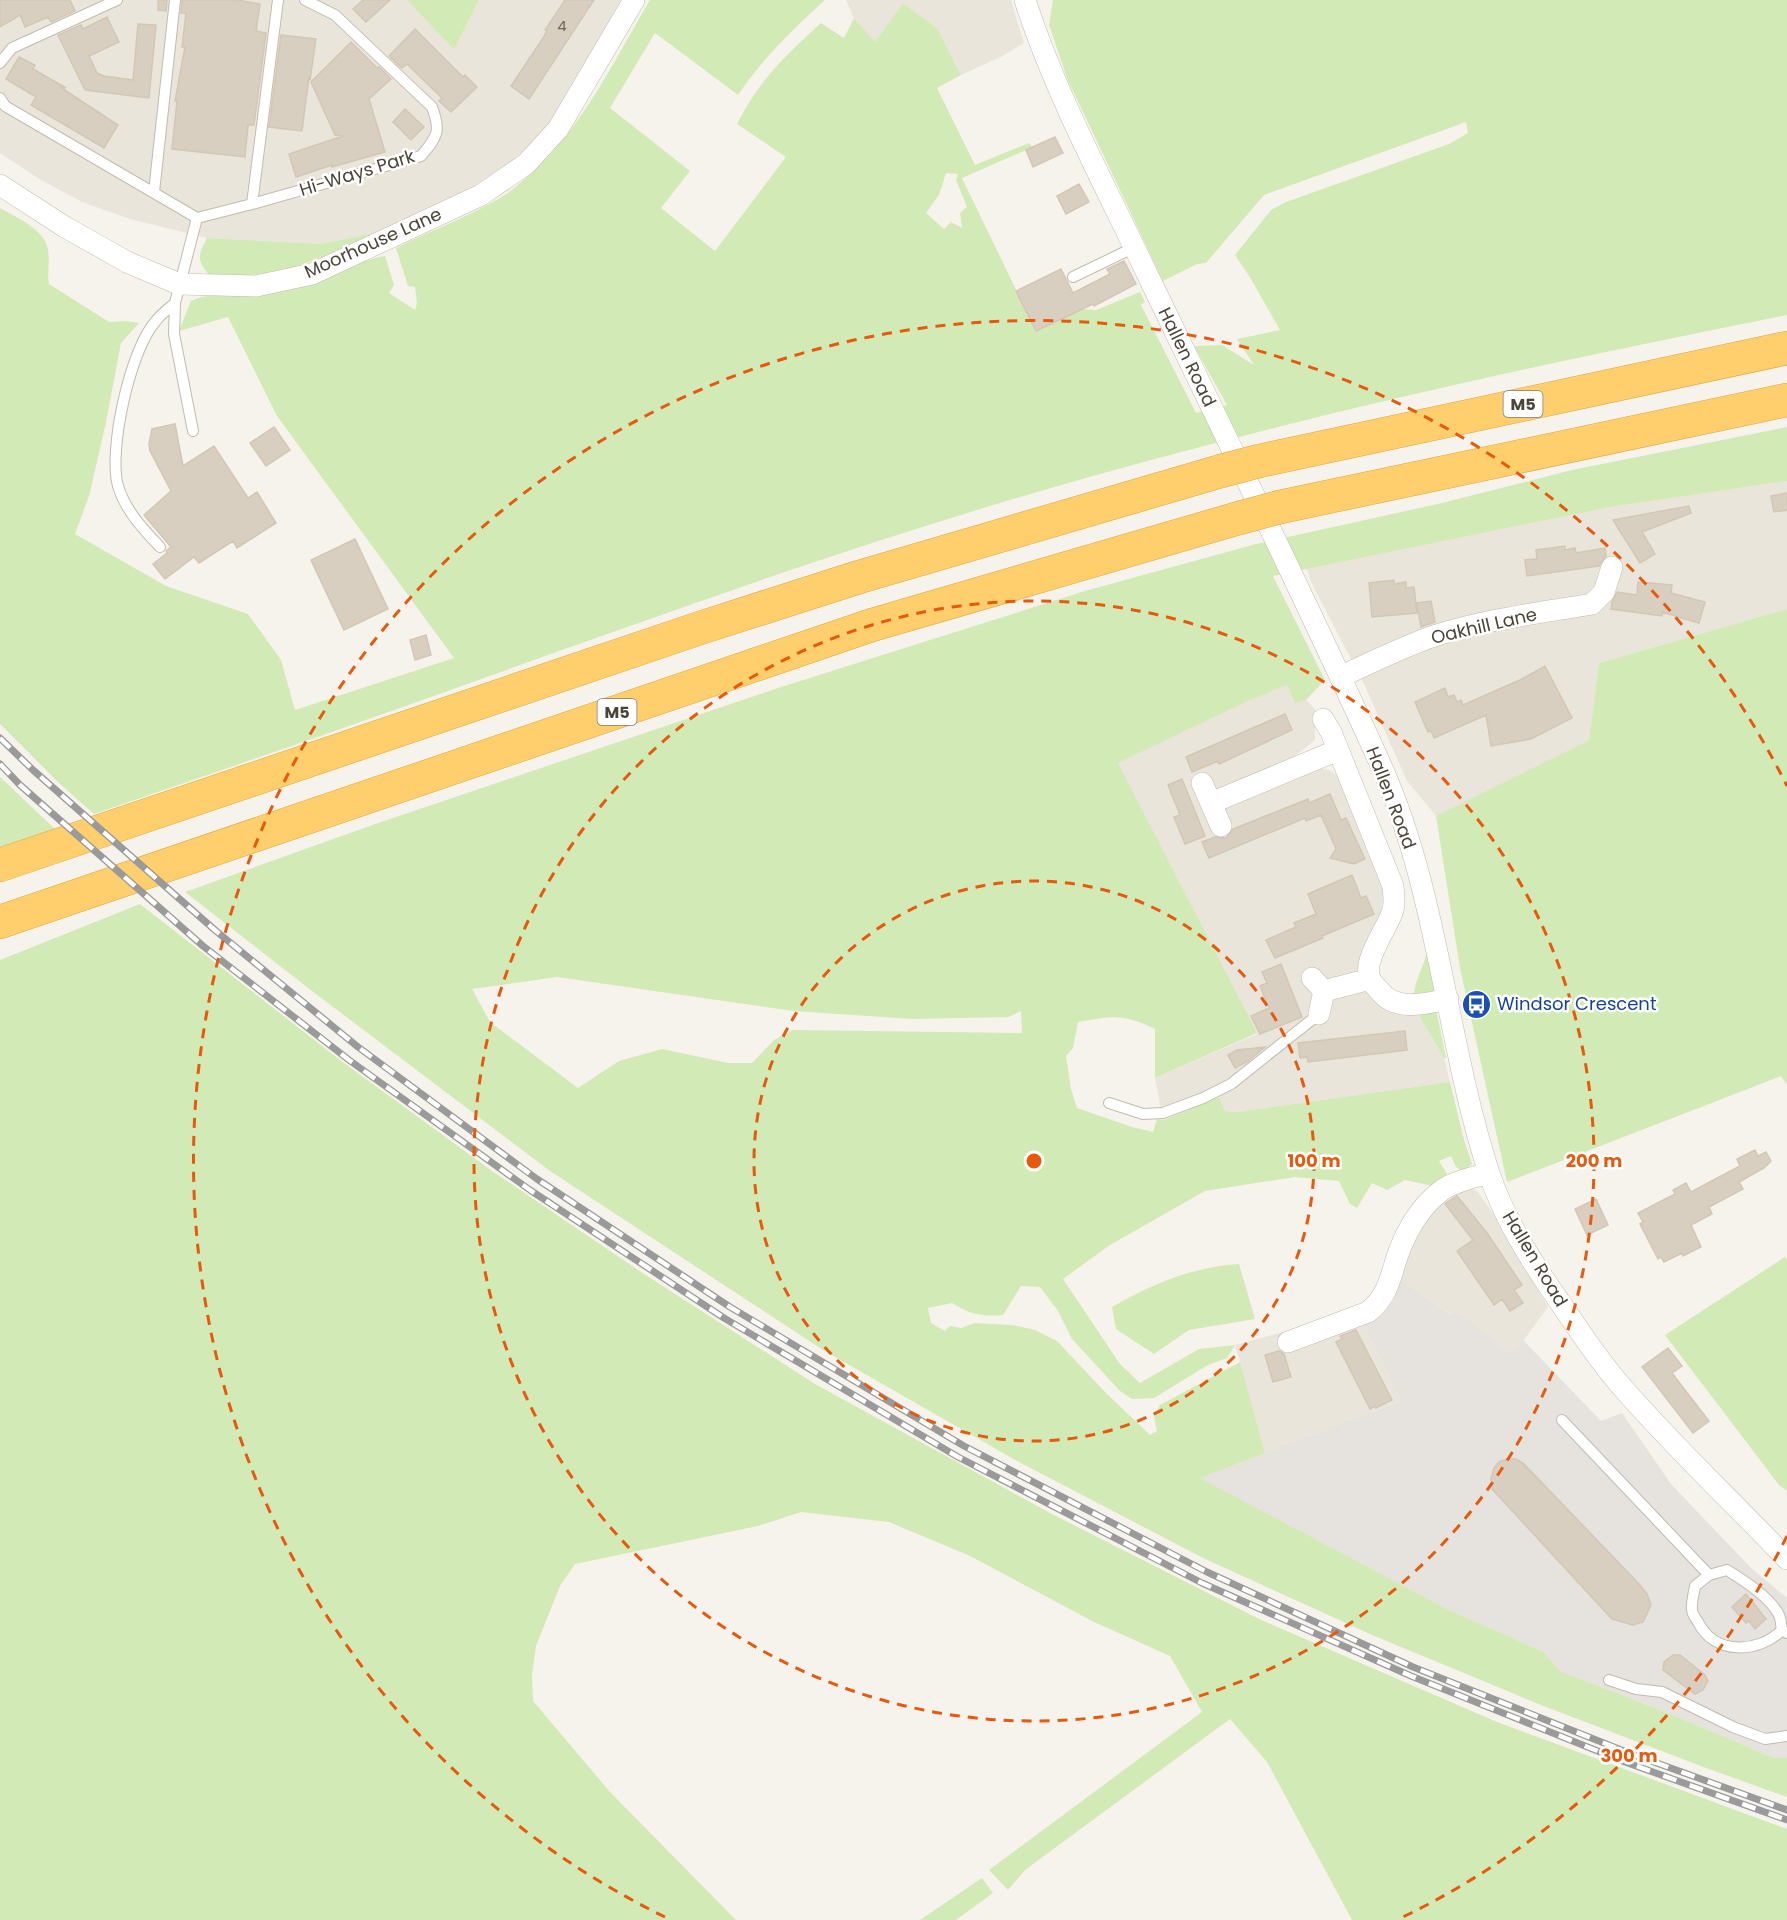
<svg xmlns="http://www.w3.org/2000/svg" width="1787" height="1920" font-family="Poppins,sans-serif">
<rect width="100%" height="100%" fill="#f6f3ec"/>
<path fill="#eae5da" d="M0,0H407L454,50L479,0H624L573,89L545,130L507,166L471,188L388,230L321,244L207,238L130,219L82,202L41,180L0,153Z
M846,0H1011L1024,43L1001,57L961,75L937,28L903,3L875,43L854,18Z
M1787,481V609L1599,663L1589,740L1436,816L1407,781L1364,684L1311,582L1307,569L1611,507Z
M1288,684L1295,703L1306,700L1315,709V740L1295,756L1303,773L1317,768L1330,770L1337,776L1382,882L1383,899L1369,993L1373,999L1386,1007L1417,1012L1444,1058L1450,1082L1237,1112L1225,1111L1219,1097L1163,1120L1155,1078L1257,1034L1117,763L1248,701Z
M1465,1186L1477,1191L1493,1213L1548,1307L1512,1356L1456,1312L1453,1315L1440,1308L1400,1279L1416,1228L1435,1202Z
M1346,1315L1362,1321L1401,1401L1265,1453L1235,1345Z"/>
<path fill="#e6e2dd" d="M1400,1279L1440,1308L1452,1315L1456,1311L1512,1355L1523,1340L1601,1421L1622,1413L1671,1484L1751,1568L1787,1598V1758H1774L1673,1715L1560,1671L1544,1652L1449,1610L1199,1478L1401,1401L1362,1321L1382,1313L1393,1301Z"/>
<path fill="#d2eab5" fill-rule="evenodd" d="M407,0H479L454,50Z
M650,0H825C793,29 762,59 738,95L655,33L610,108L690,171L661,208L715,251L786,157L737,124C760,79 784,57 821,23L844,38L854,18L875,42L903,3L937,28L961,75L937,88L975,165L1029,143L1033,147L962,178L1036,331L1081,309L1096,310L1140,292L1145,302L1141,305L1196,413L1227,405L1194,346L1222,345L1254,365L1237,339L1280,330L1251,279L1235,255L1271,210L1286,202L1449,144L1468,133L1466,122L1264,195L1206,263L1197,264L1163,281L1067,78L1049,25L1053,0H1787V315C1494,373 1201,438 916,529C736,586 558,652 380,715C285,749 189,781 94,814L60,784L0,724V208C17,218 45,229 48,250C50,261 47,273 49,284L109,322L126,321L139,323L121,343L105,427L89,496L75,534L166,586L248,614L281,660L295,710L454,658L277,416L228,317L179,331L191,301C210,292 234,295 255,293C269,292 283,290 297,287C328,281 354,261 385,256L394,285L389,293L415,310L417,303L415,287L408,286L396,248C431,230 469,217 503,196C512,191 520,183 528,176C583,128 613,62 650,0ZM946,173L958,174L956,180L967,207L960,213L962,228L951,222L944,229L926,213L939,195Z
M388,230C355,243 323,259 288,269C262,276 236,276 210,276C196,260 198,255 207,238L321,244Z
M1787,427V481L1611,507L1273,576L1325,680L1306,700L1295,703L1287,685L1248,701L1118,763L1257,1033L1155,1078V1029C1123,1013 1112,1016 1078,1022L1073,1048L1066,1056L1071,1089L1077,1108L1132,1127L1153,1132L1157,1119L1164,1120L1219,1097L1225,1111L1237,1112L1450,1082L1464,1140L1472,1164L1463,1171L1456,1167L1451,1156L1439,1161L1447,1174L1433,1186L1405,1180L1387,1190L1372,1183L1357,1208L1350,1204L1339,1181L1295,1177L1205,1191L1110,1245L1063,1279L1120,1364L1140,1383L1199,1349L1235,1345L1227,1358L1208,1365L1154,1398L1132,1399L1120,1391L1072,1339L1058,1311L1040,1287L1021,1286L1003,1315C983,1317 969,1314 952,1303L928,1308L931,1323L945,1331L950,1326L961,1328L975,1323L1012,1325L1035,1330L1057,1341L1106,1393L1150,1435L1157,1431L1154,1417L1160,1405L1240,1362L1265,1453L1200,1478L1449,1610L1544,1652L1560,1671L1673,1715L1774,1758H1787V1797L1706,1768L1546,1707L1372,1635L1203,1558L1017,1461L823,1350L550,1171L312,991L185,892L381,822L781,687L1085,591L1256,544L1442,503L1572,470ZM557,977L794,1011L912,1019L1009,1017L1021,1011L1022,1033L793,1030L774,1040L752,1063H728L662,1049L619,1061L578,1088L490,1022L472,989Z
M1787,609V1085L1781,1076L1507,1182L1460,968L1436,816L1589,740L1599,663Z
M0,777L55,829L0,847Z
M140,904L340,1060L492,1171L638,1270L815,1384L1050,1513L1259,1619L1497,1722L1787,1829V1920H1352L1267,1762L1230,1719L1025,1870L1008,1890L989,1870L1202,1712L1170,1656L1094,1622L970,1556L889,1522L801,1512L758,1526L575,1564L560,1586L536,1646L532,1675L533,1701L610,1792L736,1920H0V960Z
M1427,951L1443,994L1414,997C1414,981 1424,967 1427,951Z
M1436,1009L1446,1058H1444L1417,1012Z
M1785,1257L1787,1260V1491L1779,1485L1665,1335Z
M1239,1264L1255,1319L1189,1330L1154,1354L1116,1329L1112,1307C1152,1284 1192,1267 1239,1264Z
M982,1878L993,1893L956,1920H920Z"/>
<path fill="#d8cfc1" stroke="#d3c7b4" stroke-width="1.5" d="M0,0H70L75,11L51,22L48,17L25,27L20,15L0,27Z
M158,0H167L166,11L158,10Z
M182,0H236L260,4L256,31L266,33L254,125H248L245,157L172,149L177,101H175L185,47H182L186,13H181Z
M363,0H390L366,22L353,9Z
M565,0H594L529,99L511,86L543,38L547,31L545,30Z
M107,17L119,42L89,56L97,73L104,76L133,80L138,24L156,25L149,98L85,90L58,35L81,25L83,29Z
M415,29L463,77L465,75L477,87L451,112L439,101L442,98L407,64L402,68L389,56Z
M281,35L316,39L310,80L309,77L302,131L269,127Z
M351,42L377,68L379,67L391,79L369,99L385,152L332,167V165L296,177L289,154L343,136L335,135L311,82Z
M19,57L35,65L33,69L66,88L60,87L118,125L104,148L31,105L36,97L6,79Z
M405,109L424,127L411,140L393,122Z
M1055,137L1063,153L1033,167L1026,150Z
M1079,184L1089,202L1066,214L1057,196Z
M1124,261L1136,284L1094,306L1093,304L1036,331L1016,291L1061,269L1073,293L1110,274L1107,269Z
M175,424L183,466L214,446L248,498L257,492L276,523L237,548L233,541L199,563L194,557L165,579L153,564L167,553L166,551L171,547L144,515L171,491L150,451L149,444L152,429Z
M274,427L290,450L266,466L250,443Z
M1787,493V510L1774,512L1771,496Z
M1689,506L1691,513L1642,532L1655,554L1640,563L1613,520Z
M355,539L388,609L344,630L311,560Z
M1565,546V550L1575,548L1576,553L1605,548L1606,556L1599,566L1527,576L1525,560L1537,559L1536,550Z
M1394,580V584L1406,582V588L1414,587L1417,613L1372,617L1369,583Z
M1638,582L1672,585L1671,593L1705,602L1699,623L1662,612V616L1611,609L1612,602L1617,592L1637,595Z
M1431,601L1435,622L1421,627L1417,603Z
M426,635L431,655L415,660L410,640Z
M1545,666L1572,718L1531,739L1491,746L1486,715L1434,738L1431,731L1428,732L1415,702L1445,688L1448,697L1454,695L1457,702L1461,700L1463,705L1520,680Z
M1285,714L1292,730L1219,764L1218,761L1192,772L1186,757Z
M1182,779L1205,836L1185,844L1174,817L1180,815L1168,785Z
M1330,794L1341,820L1346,818L1365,859L1354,864L1330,858L1336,849L1321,815L1306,821L1305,818L1209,858L1202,842L1215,837L1226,838L1233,829L1308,799L1309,803Z
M1352,875L1361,898L1366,896L1374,914L1322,936L1323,938L1275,958L1266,940L1296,927L1294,923L1316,914L1308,894Z
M1281,964L1302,1017L1260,1034L1251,1016L1269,1008L1260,986L1267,983L1262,972Z
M1405,1031L1407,1050L1308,1062L1307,1057L1300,1058L1298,1043Z
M1265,1047L1248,1061L1235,1068L1228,1055L1237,1050Z
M1755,1150L1758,1156L1766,1152L1771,1161L1764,1168L1739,1182L1743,1189L1709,1207L1712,1214L1691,1225L1701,1247L1683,1256L1682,1253L1664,1262L1661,1257L1658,1259L1640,1224L1643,1222L1638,1213L1675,1194L1673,1190L1686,1183L1691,1192L1740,1166L1737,1159Z
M1457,1196L1487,1233L1522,1285L1514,1290L1523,1303L1510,1311L1502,1299L1494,1305L1457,1251L1473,1240L1445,1204Z
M1596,1199L1608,1225L1587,1235L1575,1209Z
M1356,1330L1392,1400L1376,1408L1375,1406L1370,1409L1336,1342L1342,1339L1340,1336Z
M1668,1348L1682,1366L1672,1373L1709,1421L1693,1433L1642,1367Z
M1279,1351L1284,1354L1291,1377L1273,1382L1265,1355Z
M1507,1459H1516L1523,1463L1639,1584L1647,1594L1651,1605L1643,1622L1633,1625L1612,1619L1492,1489L1491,1478L1494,1468L1499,1462Z
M1746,1594L1766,1619L1755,1629L1749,1621L1746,1623L1732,1607Z
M1673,1655H1680L1705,1675L1708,1681L1703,1690L1695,1694L1663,1670L1664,1662Z"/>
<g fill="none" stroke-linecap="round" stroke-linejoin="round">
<defs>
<path id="service" d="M0,63L12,48L117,0
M0,98L5,106L197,218L252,204L421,156C438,136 441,131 432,107L335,15L305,0
M154,192L175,0
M252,204L278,0
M1073,277L1135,247
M193,431L174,334L175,303L197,218
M160,547C143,529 125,510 118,486C108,450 130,351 155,322C160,315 168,309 175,303
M1109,1103L1143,1114L1163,1113L1203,1098L1231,1084L1319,1014
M1562,1420L1709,1575
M1782,1630C1758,1654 1714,1655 1698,1622C1696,1619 1692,1614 1692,1610C1691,1603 1694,1593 1695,1586L1709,1575L1727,1570C1743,1580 1770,1597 1779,1615C1781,1619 1781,1626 1782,1630L1787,1633
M1609,1680L1636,1689L1662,1692L1733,1727L1765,1739L1787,1736"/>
<path id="minor" d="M1025,0C1056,96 1108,191 1151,282C1228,441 1306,600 1379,761C1438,890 1445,1035 1488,1170C1503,1217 1531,1261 1559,1301C1579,1330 1598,1360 1622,1387C1674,1447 1732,1501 1787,1559
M0,185L65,227L127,262L179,284L256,286L312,274L481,195L526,164L558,129L634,0
M1340,677C1372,662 1404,646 1437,635C1487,619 1540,613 1592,604L1604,592L1612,567
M1323,719L1331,732L1393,886C1394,894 1395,902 1393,910C1388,928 1362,960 1370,979C1372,983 1376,987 1379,990C1395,1012 1425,1004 1448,999
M1202,783L1221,826
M1211,803L1338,750
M1312,978L1324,991L1319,1014
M1324,991L1370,979
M1288,1342L1368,1312C1386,1298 1390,1280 1396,1260C1404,1235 1419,1207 1441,1191C1454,1181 1473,1178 1489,1173"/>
<path id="motorway" d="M1259,461L1787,348
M1280,507L1787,400
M0,865L700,628L859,577L1221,471
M0,922L872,625L1239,518"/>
</defs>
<use href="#service" stroke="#c2bbae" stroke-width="12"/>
<use href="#minor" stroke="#c2bbae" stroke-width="22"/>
<use href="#motorway" stroke="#e0a43c" stroke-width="34"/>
<use href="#service" stroke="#fff" stroke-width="10"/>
<use href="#minor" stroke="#fff" stroke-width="21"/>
<use href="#motorway" stroke="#ffcf6e" stroke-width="33"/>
<defs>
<path id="rail" d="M0,738L33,770L216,931L358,1047L537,1179L730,1307L964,1446L1207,1572L1413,1667L1629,1753L1787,1810
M0,764L20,785L203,946L349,1060L530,1190L724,1318L958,1457L1202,1583L1411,1676L1625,1762L1787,1820"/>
</defs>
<use href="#rail" stroke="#9a9a9a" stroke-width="7"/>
<use href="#rail" stroke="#fff" stroke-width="4.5" stroke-dasharray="14" stroke-linecap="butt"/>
<defs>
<path id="motorway-bridge" d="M1221,471L1259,461
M1239,518L1280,507"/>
</defs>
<use href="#motorway-bridge" stroke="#e0a43c" stroke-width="34" stroke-linecap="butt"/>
<use href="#motorway-bridge" stroke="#ffcf6e" stroke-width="33"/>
</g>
<g fill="none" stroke="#e8590c" stroke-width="3" stroke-dasharray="10 8">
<circle cx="1034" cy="1161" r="280"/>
<circle cx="1034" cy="1161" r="560"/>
<path d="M1787 1536A841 841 0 0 1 1403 1917M665 1917A841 841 0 1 1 1787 786"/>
</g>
<defs>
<symbol id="bus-disc" viewBox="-11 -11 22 22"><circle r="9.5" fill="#1a4fb4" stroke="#fff"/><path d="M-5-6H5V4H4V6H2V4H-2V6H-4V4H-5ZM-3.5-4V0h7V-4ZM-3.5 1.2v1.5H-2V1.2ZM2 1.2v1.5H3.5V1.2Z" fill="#fff"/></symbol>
</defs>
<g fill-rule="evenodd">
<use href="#bus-disc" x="1460" y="988" width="33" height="33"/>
</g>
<g text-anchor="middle" stroke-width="5" stroke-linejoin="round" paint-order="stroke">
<g font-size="15" fill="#6e675b">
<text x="562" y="31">4</text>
</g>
<g fill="#fff" stroke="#817c74" stroke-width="1.5">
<rect x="1503.5" y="391" width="39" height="26" rx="4.5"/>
<rect x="597.5" y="699" width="39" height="26" rx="4.5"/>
</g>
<g font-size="16" font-weight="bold" fill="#4b4439">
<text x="1523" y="410">M5</text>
<text x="617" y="718">M5</text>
</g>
<g font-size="18" fill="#4b4439" stroke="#fff">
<text transform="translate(357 173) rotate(-17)" y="6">Hi-Ways Park</text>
<text transform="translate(373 243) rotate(-24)" y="6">Moorhouse Lane</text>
<text transform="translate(1187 357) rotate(64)" y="6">Hallen Road</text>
<text transform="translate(1484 626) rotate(-13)" y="6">Oakhill Lane</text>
<text transform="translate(1391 798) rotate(69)" y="6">Hallen Road</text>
<text transform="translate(1535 1259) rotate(59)" y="6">Hallen Road</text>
</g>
<g font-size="18" fill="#164399" stroke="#fff" text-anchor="start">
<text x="1497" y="1010">Windsor Crescent</text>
</g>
</g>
<circle cx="1034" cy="1161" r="9" fill="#e8590c" stroke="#fff" stroke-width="3"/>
<g font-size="18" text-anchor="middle" font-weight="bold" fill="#e8590c" stroke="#fff" stroke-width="5" stroke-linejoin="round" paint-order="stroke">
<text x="1314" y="1167">100 m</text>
<text x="1594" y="1167">200 m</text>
<text x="1629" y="1762">300 m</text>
</g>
</svg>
